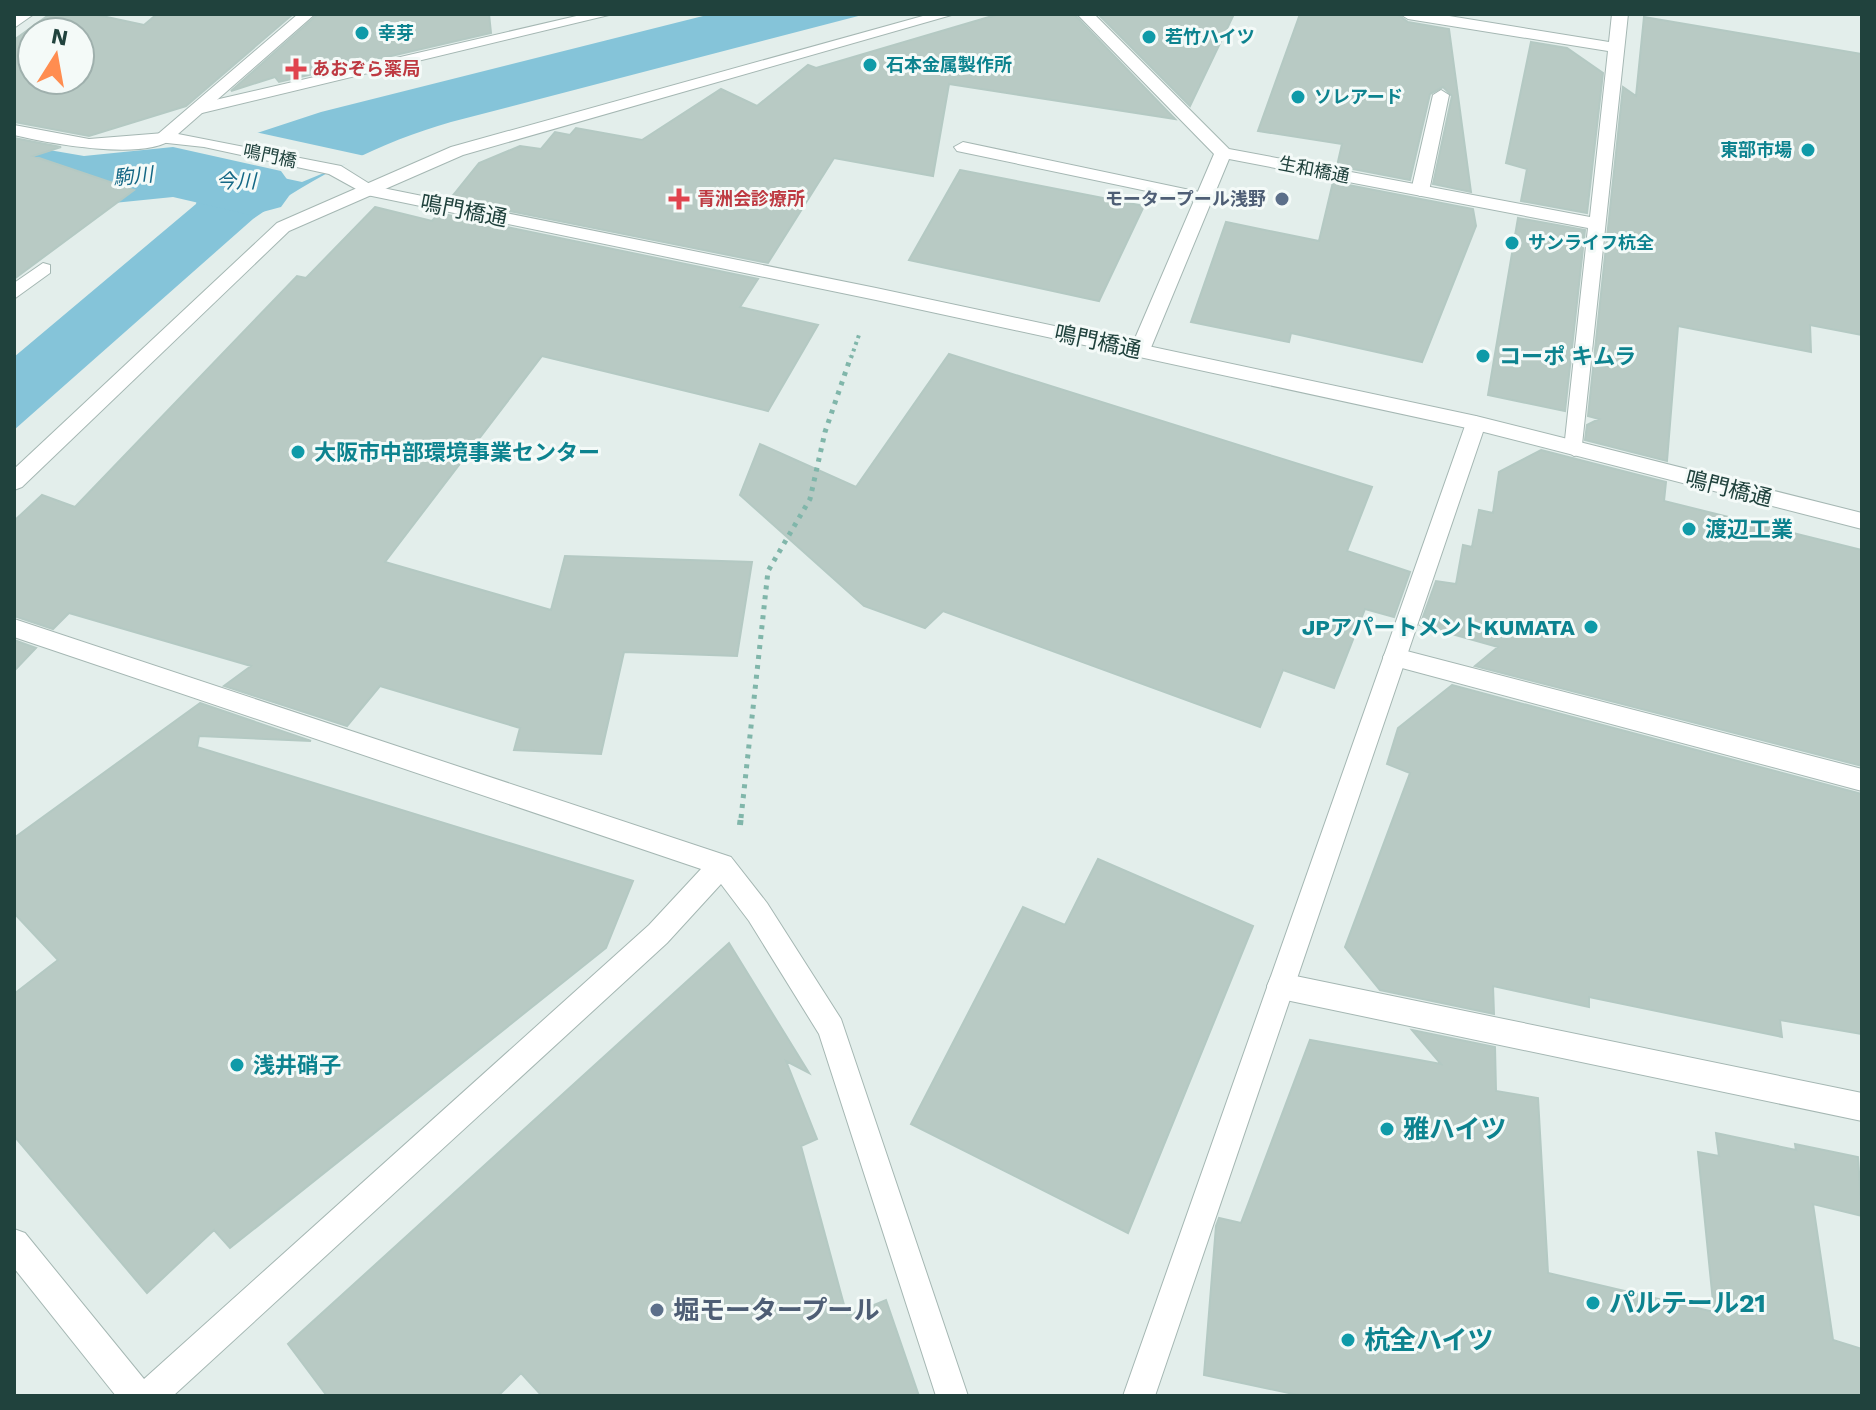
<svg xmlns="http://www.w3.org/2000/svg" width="1876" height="1410" font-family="'Work Sans','Noto Sans JP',sans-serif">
<rect width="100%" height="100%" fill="#e3eeeb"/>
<path fill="#85c4d9" d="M711,14H866L451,122C380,142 314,177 253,219L14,430V357L196,204L198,194L188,185L155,179L151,168L321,112Z"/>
<path fill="#e3eeeb" d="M246,130L365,156L302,182L175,155Z"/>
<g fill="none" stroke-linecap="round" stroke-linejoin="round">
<path fill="#85c4d9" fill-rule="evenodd" d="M14,144L84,156L173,147L281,171L294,189L281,207L251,215L173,197L84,206L14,194Z"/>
</g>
<path fill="#b8cac4" stroke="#b4c9c3" stroke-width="2" fill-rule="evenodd" d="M50,14H93L144,25L157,14H293L186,106L89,136L14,122V40ZM32,32H80V80H32Z
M318,14H489L491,33L279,82L275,77L231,91Z
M999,14H1074L1175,119L949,84L933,176L834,158L768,263L450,199L479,163L520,146L541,149L555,132L570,135L576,128L642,140L721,89L757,106L808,65L816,68Z
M1098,14H1234L1190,106Z
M1300,14H1397L1408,22L1449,29L1471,192L1433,184L1452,96L1443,87L1430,94L1410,180L1337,166L1342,144L1258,131Z
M1644,17L1862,54V335L1810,325L1811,352L1678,326L1667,461L1585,440L1587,425L1599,419L1588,416L1623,87L1636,96Z
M1531,42L1567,48L1603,73L1587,213L1521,201L1527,169L1506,163Z
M14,138L61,147L33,156L134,190L14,279Z
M960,170L1144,206L1099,301L909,260Z
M1333,182L1473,209L1476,226L1422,362L1291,333L1289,342L1191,322L1226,222L1319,241Z
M375,207L432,221L439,213L758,279L740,307L818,325L768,411L542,356L385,562L551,610L565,556L752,562L737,656L624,652L601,754L514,750L520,728L380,686L347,726L224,686L251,666L69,613L53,629L14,616V521L42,495L75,507L297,276L306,278Z
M1518,218L1585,230L1565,411L1488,395Z
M949,354L1372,487L1347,551L1410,572L1394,617L1365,609L1334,688L1283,670L1260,727L943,611L925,628L864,606L740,495L760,444L856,487Z
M1541,450L1666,482L1664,501L1862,550V766L1475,666L1498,647L1420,625L1436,581L1456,584L1463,545L1472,547L1479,510L1493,513L1499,472Z
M14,640L36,648L14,671Z
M1452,685L1862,794V1034L1780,1020L1782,1037L1589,997V1007L1493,986L1494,1014L1380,990L1345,947L1410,773L1387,764L1398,728Z
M200,703L311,741L199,736L197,747L633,881L606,948L230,1248L214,1230L147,1293L14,1136V994L58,960L14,913V838Z
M1098,859L1253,926L1128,1233L911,1124L1023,907L1065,925Z
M729,943L809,1073L786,1061L817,1139L801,1146L847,1316L886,1300L919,1396H542L521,1373L498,1396H327L288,1344Z
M1412,1030L1495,1047L1496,1091L1538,1098L1548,1273L1714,1312L1698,1152L1719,1156L1716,1133L1796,1150L1795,1144L1858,1157L1862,1216L1813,1204L1833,1340L1862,1349V1396H1303L1204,1375L1216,1226L1219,1218L1241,1223L1310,1040L1441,1064Z"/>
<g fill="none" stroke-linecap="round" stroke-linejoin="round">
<defs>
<path id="service" d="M1441,90L1449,95L1429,191L1420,196L1411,191L1433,95Z
M963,142L1204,193L1213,198L1204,203L957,151L954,147Z
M1395,648L1862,769V791L1387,664L1383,657L1387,650Z
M1281,973L1862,1093V1121L1281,999L1271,995L1267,986L1271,977Z"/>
<path id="minor" d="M16,14H34L14,28Z
M585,14H613L202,113L194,108L202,103Z
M930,14H955L463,155L289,231L22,487L14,490V469L277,223L451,147Z
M1077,14H1094L1229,149L1590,217L1608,51L1408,19L1400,14H1437L1609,42L1612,14H1628L1581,454L1574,456L1564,449L1588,228L1229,159L1150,350L1140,357L1133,355L1130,350L1214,154Z
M14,125L89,139L164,133L173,138C147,162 47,143 14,135Z
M43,263L50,265V273L14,299V283Z
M1476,416L1486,423L1155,1396H1123L1466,423Z
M14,619L731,857L767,903L841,1019L968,1396H936L819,1034L749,921L721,884L667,943L173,1396H116L14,1268V1229L25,1233L144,1379L649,925L701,869L14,637Z"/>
<path id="tertiary" d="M298,14H315L178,134L341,166L373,186L876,288L1476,416L1862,513V529L1476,430L876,300L367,195L329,174L204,147L158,142V134Z"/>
</defs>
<use href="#service" stroke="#a5b7b3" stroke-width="2"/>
<use href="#minor" stroke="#a5b7b3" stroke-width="2"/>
<use href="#tertiary" stroke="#a5b7b3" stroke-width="2"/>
<path stroke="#80b6aa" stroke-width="4" stroke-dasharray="3 4" stroke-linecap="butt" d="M851,358L860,332"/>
<path stroke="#80b6aa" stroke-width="5" stroke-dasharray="4 6" stroke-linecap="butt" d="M741,818L768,571L810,499L825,432L851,356"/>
<path stroke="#80b6aa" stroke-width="6" stroke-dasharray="5 7" stroke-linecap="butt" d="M740,825L741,816"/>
<use href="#service" fill="#fff" fill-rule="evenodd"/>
<use href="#minor" fill="#fff" fill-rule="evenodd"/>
<use href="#tertiary" fill="#fff" fill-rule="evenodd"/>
</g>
<g fill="#0f9aa8" stroke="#f4faf8" stroke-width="3">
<circle cx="362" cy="33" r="8"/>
<circle cx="1149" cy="37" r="8"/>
<circle cx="870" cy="65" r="8"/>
<circle cx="1298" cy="97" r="8"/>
<circle cx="1808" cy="150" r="8"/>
<circle cx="1512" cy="243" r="8"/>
<circle cx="1483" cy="356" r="8"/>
<circle cx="298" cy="452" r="8"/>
<circle cx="1689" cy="529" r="8"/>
<circle cx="1591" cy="627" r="8"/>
<circle cx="237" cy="1065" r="8"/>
<circle cx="1387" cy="1129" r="8"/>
<circle cx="1593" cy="1303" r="8"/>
<circle cx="1348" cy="1340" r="8"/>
</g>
<g fill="#e0444e" stroke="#f4faf8" stroke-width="3">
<path d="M292 57h8v8h8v8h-8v8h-8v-8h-8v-8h8z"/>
<path d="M675 187h8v8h8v8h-8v8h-8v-8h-8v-8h8z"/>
</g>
<g fill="#5c6f8a" stroke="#f4faf8" stroke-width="3">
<circle cx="1282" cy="199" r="8"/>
<circle cx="657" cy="1310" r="8"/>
</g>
<g text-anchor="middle" stroke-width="6" stroke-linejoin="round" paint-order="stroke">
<g font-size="18" font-weight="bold" fill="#0d838f" stroke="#f4faf8" text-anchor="start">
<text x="378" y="39">幸芽</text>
<text x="1165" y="43">若竹ハイツ</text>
<text x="886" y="71">石本金属製作所</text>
<text x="1314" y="103">ソレアード</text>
<text x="1792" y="156" text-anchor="end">東部市場</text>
<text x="1528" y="249">サンライフ杭全</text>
</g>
<g font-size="18" font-weight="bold" fill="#be3a42" stroke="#f4faf8" text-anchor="start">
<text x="312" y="75">あおぞら薬局</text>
<text x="697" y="205">青洲会診療所</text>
</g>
<g font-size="18" fill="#20423d" stroke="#f4faf8">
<text transform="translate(270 156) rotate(12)" y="6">鳴門橋</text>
<text transform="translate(1314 170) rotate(11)" y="6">生和橋通</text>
</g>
<g font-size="18" font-weight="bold" fill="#4e5e75" stroke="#f4faf8" text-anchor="end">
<text x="1266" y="205">モータープール浅野</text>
</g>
<g font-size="20" font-style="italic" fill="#136785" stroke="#f4faf8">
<text transform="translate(133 176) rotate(-6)" y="7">駒川</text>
<text x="236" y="188">今川</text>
</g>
<g font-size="22" fill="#20423d" stroke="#f4faf8">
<text transform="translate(464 210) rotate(11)" y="8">鳴門橋通</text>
<text transform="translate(1098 341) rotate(12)" y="8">鳴門橋通</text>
<text transform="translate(1729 488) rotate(14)" y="8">鳴門橋通</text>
</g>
<g font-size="22" font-weight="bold" fill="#0d838f" stroke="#f4faf8" text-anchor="start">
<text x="1499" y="364">コーポ キムラ</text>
<text x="314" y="460">大阪市中部環境事業センター</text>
<text x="1705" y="537">渡辺工業</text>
<text x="1575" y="635" text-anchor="end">JPアパートメントKUMATA</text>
<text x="253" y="1073">浅井硝子</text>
</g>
<g font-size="26" font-weight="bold" fill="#0d838f" stroke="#f4faf8" text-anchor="start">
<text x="1403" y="1138">雅ハイツ</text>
<text x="1609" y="1312">パルテール21</text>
<text x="1364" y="1349">杭全ハイツ</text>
</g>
<g font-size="26" font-weight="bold" fill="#4e5e75" stroke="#f4faf8" text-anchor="start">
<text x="673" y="1319">堀モータープール</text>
</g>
</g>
<rect width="1876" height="1410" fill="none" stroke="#20423d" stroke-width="32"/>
<g transform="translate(56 56) rotate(11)"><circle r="38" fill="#f4faf8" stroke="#9fb0ad" stroke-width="2"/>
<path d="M0-6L14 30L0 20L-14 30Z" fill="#ff8d50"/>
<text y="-12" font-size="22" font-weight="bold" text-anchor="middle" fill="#20423d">N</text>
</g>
</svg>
